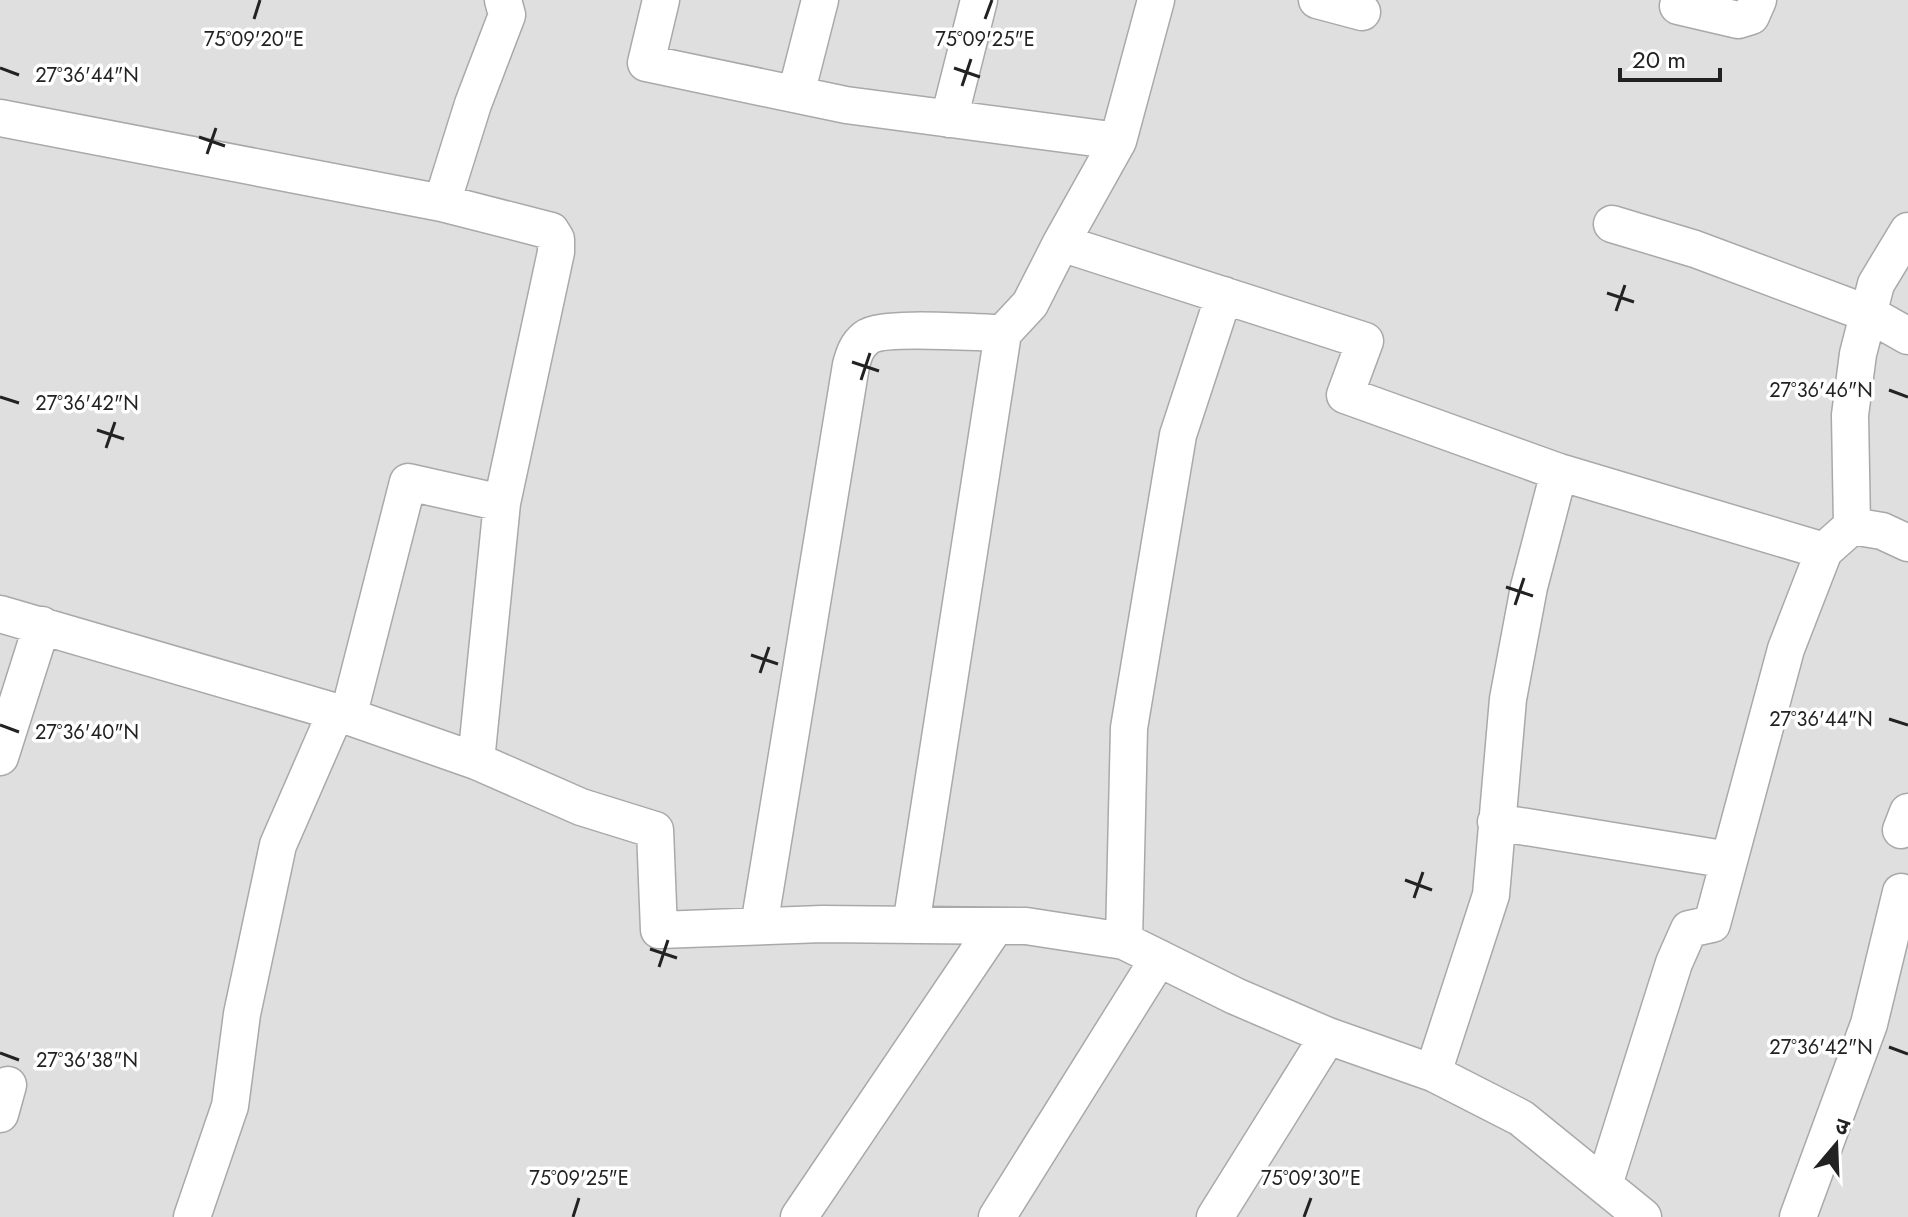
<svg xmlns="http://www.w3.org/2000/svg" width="1908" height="1217" font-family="Jost,'Noto Sans Devanagari',sans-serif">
<rect width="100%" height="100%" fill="#f2efe9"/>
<path fill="#e0dfdf" d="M0,0H1908V1217H0Z"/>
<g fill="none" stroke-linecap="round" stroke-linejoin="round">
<defs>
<path id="minor" d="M661,0L646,63L846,105L1118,141
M1317,0L1362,12
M1678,6L1738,20L1751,16L1758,0
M796,94L820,0
M0,118L442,203L551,231L556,239V252L502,503L476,761
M949,119L979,0
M442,203L473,104L507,15L503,0
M1612,224L1695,249L1869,314L1908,336
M1061,243L1365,341L1345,395L1559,472L1824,551L1852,526L1882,531L1908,543
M1852,526L1850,415L1858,354L1876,284L1908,231
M0,614L336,712L476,761L581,807L655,830L659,930L822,924L1026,926L1124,941L1235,996L1328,1036L1433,1073L1521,1118L1643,1217
M348,717L408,482L502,503
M0,757L42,625
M1496,822L1729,860
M1901,830L1908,812
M911,925L1003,333
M759,926L851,365C854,354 857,345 866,338C882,325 977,333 1003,333L1030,304L1061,243L1118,141L1156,0
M1124,941L1129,728L1178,435L1224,295
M1433,1073L1491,895L1508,699L1529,587L1559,472
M0,1114L8,1085
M1604,1185L1674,963L1689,929L1712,924L1786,649L1824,551
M192,1217L230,1106L242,1014L278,845L336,712
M799,1217L995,927
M997,1217L1159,958
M1215,1217L1328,1036
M1798,1217L1869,1024L1901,892"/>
</defs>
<use href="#minor" stroke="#a9a9a9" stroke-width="39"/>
<use href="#minor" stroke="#fff" stroke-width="36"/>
</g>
<path fill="none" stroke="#222" stroke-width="3" d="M254,19L260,0M985,19L992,0M0,68L19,75M954,68L980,77M962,86L971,59M199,137L225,146M207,154L216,128M1607,293L1634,302M1616,311L1625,285M852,362L879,371M861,380L870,353M1889,390L1908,397M0,397L19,403M97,430L124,439M106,448L115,422M1506,587L1533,596M1515,605L1524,578M751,655L778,664M760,673L769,647M1889,719L1908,725M0,725L19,732M1405,880L1432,890M1414,898L1423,872M650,949L677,958M659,967L668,940M1889,1047L1908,1054M0,1053L19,1060M573,1217L579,1198M1304,1217L1311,1198"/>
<g font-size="20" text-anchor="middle" fill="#222" stroke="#fff" stroke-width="7" stroke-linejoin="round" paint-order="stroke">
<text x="254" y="46">75°09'20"E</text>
<text x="985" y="46">75°09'25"E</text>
<text x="87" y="82">27°36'44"N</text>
<text x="1821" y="397">27°36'46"N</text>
<text x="87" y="410">27°36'42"N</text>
<text x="1821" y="726">27°36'44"N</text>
<text x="87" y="739">27°36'40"N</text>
<text x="1821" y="1054">27°36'42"N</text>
<text x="87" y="1067">27°36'38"N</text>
<text x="579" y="1185">75°09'25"E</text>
<text x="1311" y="1185">75°09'30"E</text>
</g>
<g transform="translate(1836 1145) rotate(19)" stroke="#ffffff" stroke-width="6" paint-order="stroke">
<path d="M0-6L14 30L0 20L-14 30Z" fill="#222222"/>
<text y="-12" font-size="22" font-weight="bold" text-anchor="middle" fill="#222222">उ</text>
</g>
<path d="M1620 68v12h100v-12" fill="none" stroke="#222222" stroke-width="4"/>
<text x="1632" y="68" font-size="24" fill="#222222" stroke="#ffffff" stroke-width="6" paint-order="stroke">20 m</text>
</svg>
